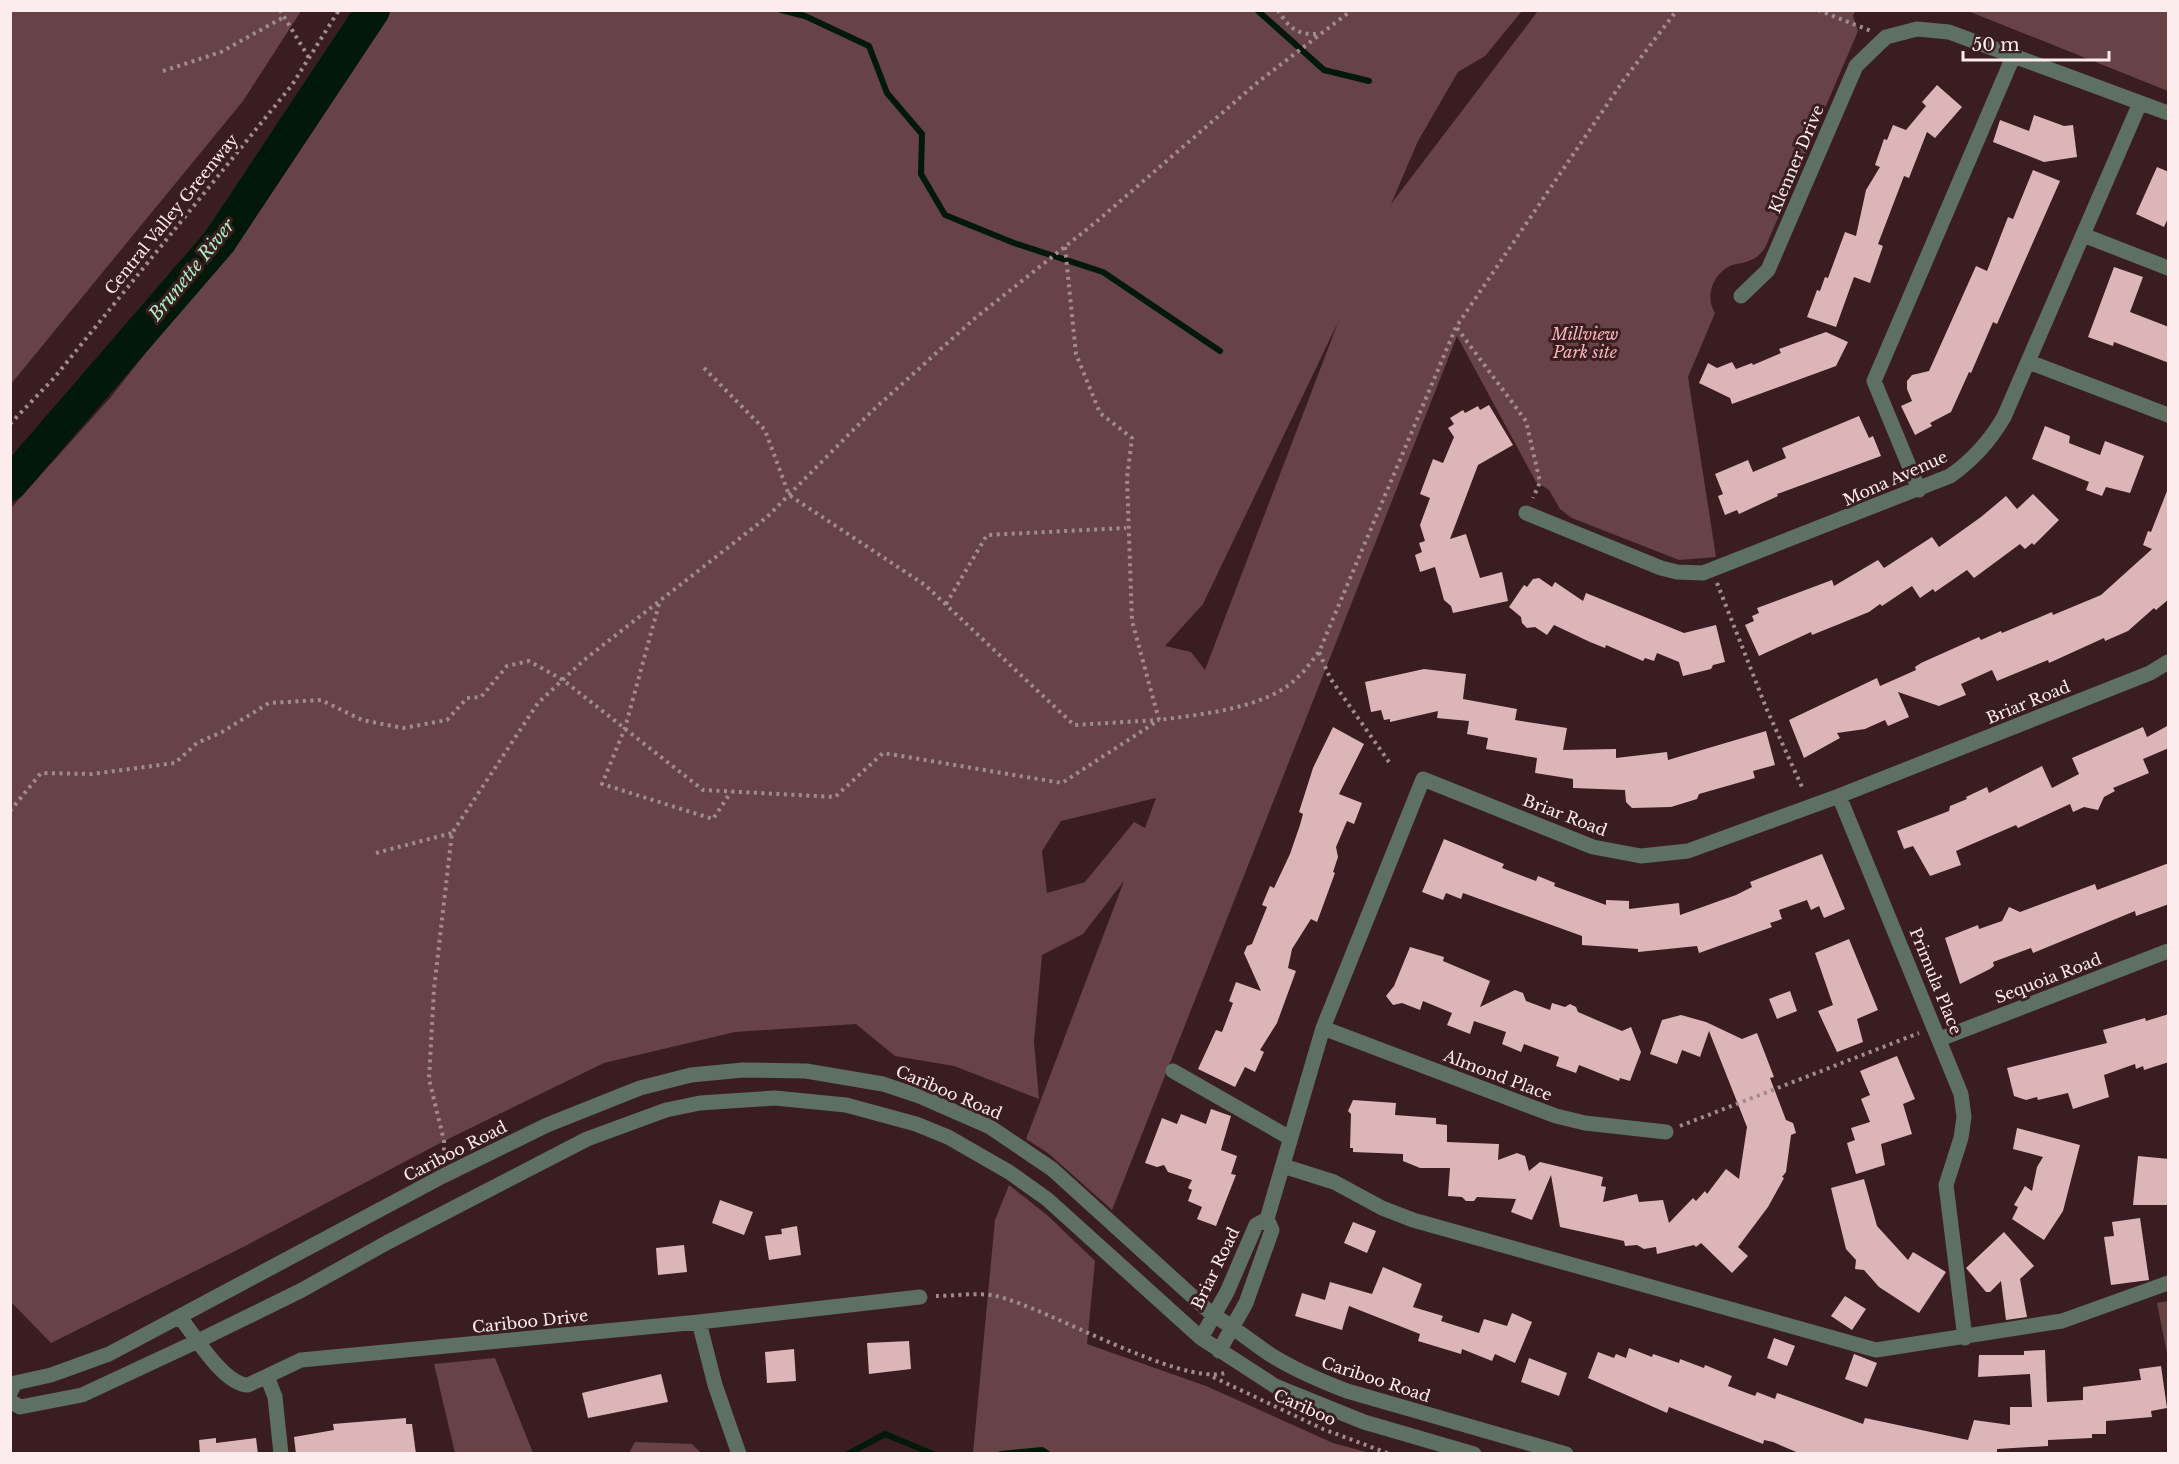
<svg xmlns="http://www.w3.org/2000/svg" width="2179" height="1464" font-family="'Libre Baskerville',serif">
<rect width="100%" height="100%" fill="#3a1d21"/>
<path fill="#674347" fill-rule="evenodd" d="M11,10L301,11L243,101L11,384Z
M390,11H1522L1485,56L1458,72L1418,141L1391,204L1538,11H1855L1853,16L1858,31L1765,248C1761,253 1757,258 1751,260C1743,264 1735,263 1728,267C1712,276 1705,298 1715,313L1688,377L1716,557L1679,560L1572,518L1560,509L1549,490L1536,482L1457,336L1112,1210L1048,1153L1026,1139L1124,881L1083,934L1042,955L1034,1042L1039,1099L954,1066L895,1056L856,1024L735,1032L604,1063L444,1141L247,1245L51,1343L11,1302V508L111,397L199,285ZM1339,320L1205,670L1191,652L1165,646L1203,604ZM1156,798L1145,828L1134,822L1085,882L1047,893L1042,851L1061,821Z
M1968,11H2168V91Z
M1009,1185L1047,1215L1095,1261L1087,1344L1206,1386L1333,1443L1370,1453H973L995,1220Z
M2168,1301V1359L2157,1303Z
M495,1358L533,1453H455L434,1364Z
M635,1442L692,1444L701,1453H629Z"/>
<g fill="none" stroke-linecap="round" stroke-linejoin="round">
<path stroke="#02190a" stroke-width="6" d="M781,10L805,16L869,46L887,93L922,134L921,174L945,215L1014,243L1103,272L1220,351
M1257,10L1324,70L1369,81
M848,1454L885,1434L933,1454
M1001,1454L1042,1450L1048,1454"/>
<path stroke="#02190a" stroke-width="34" d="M10,484L219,242L373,10"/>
</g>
<path fill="#dcb5b8" d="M1937,85L1962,107L1935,138L1927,132L1909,178L1904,176L1878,244L1883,246L1870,283L1854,277L1836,327L1807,317L1817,290L1820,291L1825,277L1828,278L1845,232L1856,236L1866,190L1880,167L1875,165L1884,139L1887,140L1893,125L1906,130L1926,106L1922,102Z
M2034,115L2064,126L2073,125L2077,157L2044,162L1993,142L2000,120L2029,131Z
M2157,167L2169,172V216L2164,227L2136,214Z
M2033,170L2060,181L1997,324L1993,322L1971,373L1969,372L1951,412L1930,423L1932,426L1915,435L1901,406L1912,401L1907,389V381L1912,375L1929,371L1976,266L1987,271L2008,217L2013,219Z
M2114,267L2143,277L2130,312L2169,327V363L2114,342L2113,346L2088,337Z
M1826,332L1848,342L1836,366L1732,404L1730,398L1699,383L1708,363L1717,368L1732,362L1736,369L1752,363L1753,365L1781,353L1779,349Z
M1489,405L1513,445L1478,465L1450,539L1466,534L1480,578L1502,572L1508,601L1453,613L1451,606L1444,600L1435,567L1420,572L1415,555L1422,552L1419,543L1425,541L1420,525L1430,498L1420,494L1433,459L1443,463L1454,437L1448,428L1454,424L1450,418L1463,410L1465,413L1478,406L1480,410Z
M1859,416L1869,438L1873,436L1881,456L1777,494L1778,496L1739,514L1737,510L1725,515L1718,496L1723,494L1715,474L1748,460L1753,472L1786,458L1782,448Z
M2045,426L2070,436L2069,443L2100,455L2105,441L2144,456L2130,493L2106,487L2102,496L2086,490L2089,482L2032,459Z
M2167,491L2169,599L2156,610L2154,608L2128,631L2105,641L2104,638L2049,663L2048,660L1997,681L1992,670L1961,684L1966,695L1939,706L1898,692L1909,717L1888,726L1885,720L1865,729L1837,733L1840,738L1804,758L1789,720L1877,678L1880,686L1916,670L1915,667L1921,663L1979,637L1981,640L2001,631L2002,633L2052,612L2053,615L2101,595L2152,549L2143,545L2148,531L2151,532Z
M2033,494L2059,520L2034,545L2032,543L2025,549L2020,544L1974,578L1967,570L1935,592L1933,589L1920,598L1912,586L1882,606L1880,604L1869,612L1812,635L1811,632L1759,656L1745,625L1754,621L1752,616L1759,613L1757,608L1832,580L1834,586L1878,560L1884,568L1932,537L1939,547L1981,517L2006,496L2017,509Z
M1539,578L1552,587L1555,582L1583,601L1586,593L1684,633L1716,625L1725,662L1713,665L1711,669L1683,676L1679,662L1657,653L1654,661L1645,658L1643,661L1606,645L1605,648L1590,642L1554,625L1547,635L1535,627L1527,628L1522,623L1521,617L1509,607L1524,585L1527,587L1533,579Z
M1424,669L1466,674L1463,699L1517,709L1515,720L1567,728L1563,750L1616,749V758L1667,752L1668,760L1766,731L1775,765L1753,771L1755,778L1699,794L1697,799L1671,807L1632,808L1626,802L1625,790L1573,788V779L1535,773L1537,758L1486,749L1488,738L1467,734L1469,721L1437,718L1438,711L1390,722V719L1384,720L1381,710L1371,712L1365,682Z
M2169,725V748L2143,759L2149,773L2113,788L2115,791L2104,797L2098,810L2084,807L2073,812L2070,804L2018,828L2016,825L1956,851L1961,865L1930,876L1913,846L1904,849L1897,831L1949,811L1950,806L1967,799L1966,797L1987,787L1989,793L2042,766L2052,788L2079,774L2072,758L2143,727L2147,737Z
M1333,727L1364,744L1339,794L1362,803L1354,824L1347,821L1336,847L1338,857L1333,872L1335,873L1317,922L1311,919L1292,949L1288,968L1296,971L1277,1023L1260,1050L1264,1052L1255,1072L1245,1067L1235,1087L1198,1069L1216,1030L1222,1032L1233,1003L1229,1001L1236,982L1261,991L1244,953L1247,946L1252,944L1267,907L1262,905L1270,886L1274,888L1290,854L1300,825L1303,814L1299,812L1313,768Z
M1444,839L1504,864L1502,868L1536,881L1538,876L1555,883L1554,886L1606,905V900L1629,901V909L1679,903L1680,915L1736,895L1752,887L1750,882L1822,854L1845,909L1824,918L1819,906L1811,910L1807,900L1779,910L1782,919L1770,923L1772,927L1699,953L1697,946L1638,952V949L1582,945V936L1463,893L1461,899L1446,893L1443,900L1422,892Z
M2169,863V904L2136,916L2135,911L2033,953L2031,948L1993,962L1994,966L1990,969L1960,984L1945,938L1978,925L1979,929L2002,921L2009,907L2020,912L2095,884L2097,890Z
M1849,939L1878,1010L1857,1019L1863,1042L1837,1052L1818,1011L1833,1005L1815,953Z
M1410,947L1444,957L1443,961L1490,981L1480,1007L1515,990L1523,993L1526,1001L1550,1010L1552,1003L1565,1007L1570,1004L1576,1007L1578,1012L1622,1031L1631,1027L1641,1052L1630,1081L1620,1078L1619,1081L1579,1065L1576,1073L1556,1066L1559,1057L1524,1044L1521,1052L1502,1044L1506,1032L1474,1021L1470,1034L1447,1025L1452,1013L1423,1001L1420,1010L1402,1003L1393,1005L1386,996L1394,986Z
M1790,991L1797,1011L1777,1019L1769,999Z
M2169,1014V1062L2144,1070L2143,1066L2136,1069L2135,1064L2104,1075L2109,1097L2073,1109L2068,1093L2038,1100L2037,1097L2026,1100L2014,1096L2007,1068L2107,1043L2103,1030L2145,1018L2146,1021Z
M1681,1015L1706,1022L1742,1039L1757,1033L1774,1077L1770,1078L1786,1120L1793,1123L1796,1133L1791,1135L1786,1172L1782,1177L1784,1178L1768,1207L1738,1247L1748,1256L1732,1273L1701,1243L1696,1247L1694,1245L1657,1254L1656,1247L1644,1249L1637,1245L1625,1246L1624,1241L1560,1227L1551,1175L1532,1220L1511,1212L1516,1199L1477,1197L1474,1201H1466L1462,1197L1448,1196L1450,1168H1420L1403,1161V1154L1353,1152V1148H1350L1351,1114L1348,1111L1353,1100L1396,1103L1395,1115L1436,1118V1124L1447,1125V1142L1499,1144L1498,1160L1517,1153L1525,1156L1529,1171L1540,1162L1603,1177L1601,1186L1606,1187L1603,1202L1637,1194L1639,1202L1663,1200L1669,1223L1693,1198L1696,1201L1705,1191L1707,1194L1726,1169L1739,1179L1747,1127L1709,1031L1700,1057L1682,1050L1677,1064L1650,1054L1662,1020Z
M1897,1056L1915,1099L1903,1104L1912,1134L1881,1144L1885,1165L1856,1174L1847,1143L1855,1140L1851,1128L1870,1122L1861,1099L1870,1095L1860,1071Z
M1211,1109L1231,1116L1221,1150L1237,1156L1231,1174L1236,1175L1216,1226L1197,1219L1202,1207L1188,1201L1192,1190L1188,1188L1192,1180L1168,1172L1164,1165L1157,1167L1145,1163L1162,1118L1177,1124L1181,1114L1206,1124Z
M2017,1128L2080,1145L2063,1211L2044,1240L2012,1219L2018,1207L2014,1205L2025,1186L2032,1191L2037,1167L2043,1157L2013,1149Z
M2138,1156L2169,1159V1205H2133Z
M1864,1179L1877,1226L1908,1260L1913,1252L1946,1272L1919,1313L1879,1287L1864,1270L1855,1269L1856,1260L1846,1249L1831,1188Z
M720,1200L753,1212L744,1235L712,1223Z
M2140,1218L2149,1280L2111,1285L2104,1237L2114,1236L2112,1222Z
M1353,1222L1376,1231L1367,1253L1344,1243Z
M797,1226L801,1255L769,1260L765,1236L782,1234L781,1229Z
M2004,1232L2034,1266L2020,1279L2027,1317L2006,1320L2001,1281L1990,1292H1986L1966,1268Z
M684,1245L687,1272L658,1275L656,1248Z
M1383,1267L1422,1284L1413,1307L1443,1316L1441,1321L1479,1333L1484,1319L1507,1326L1512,1313L1532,1322L1515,1363L1495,1354L1492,1361L1462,1349L1461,1354L1418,1341L1420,1334L1349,1306L1342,1330L1295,1316L1302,1293L1325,1300L1330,1282L1372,1294Z
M1845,1296L1866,1309L1852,1330L1831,1316Z
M1774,1338L1795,1346L1787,1366L1767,1358Z
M909,1341L911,1369L869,1374L867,1343Z
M1629,1348L1652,1357L1653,1354L1679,1363L1680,1359L1704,1368L1705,1365L1732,1376L1728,1386L1755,1396L1757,1392L1775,1399L1777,1393L1863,1424L1865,1418L1968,1440L1974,1420L2010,1425V1407H2032L2030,1374L1978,1377L1979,1355H2024V1351L2045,1350L2047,1402L2083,1400V1387L2141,1380L2139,1369L2161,1366L2167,1408L2151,1411L2152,1417L2106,1421V1434H2092V1438L2048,1440V1446L1997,1449V1454H1801L1773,1442L1764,1440L1763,1444L1669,1407L1667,1413L1588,1378L1598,1352L1614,1358L1616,1354L1626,1358Z
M794,1349L796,1381L767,1383L765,1352Z
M1854,1354L1877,1363L1867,1387L1845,1379Z
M1529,1358L1567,1373L1559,1396L1521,1382Z
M661,1374L668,1402L588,1418L582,1393Z
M406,1418V1424H412L416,1454H296L294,1437L334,1430L333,1424Z
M216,1438V1443L256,1438L258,1454H200L199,1440Z"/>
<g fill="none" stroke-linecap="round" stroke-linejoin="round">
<path stroke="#a18b8d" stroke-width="4" stroke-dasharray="3 4.5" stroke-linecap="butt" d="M280,10L309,58
M1278,10C1288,28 1300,37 1320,33
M1818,10L1871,31
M163,71L221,52L284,17
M1065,247L1076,354L1100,413L1132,438L1127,478L1132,621L1159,720C1201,714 1267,709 1298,677C1306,670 1312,660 1319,652
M1457,328L1526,421L1540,482L1533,498
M704,368L765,430L789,495L925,585L1074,725L1158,720
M10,424L54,378L292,85L339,10
M1717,583L1767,710L1802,787
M659,604L625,728L602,784L713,819L731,792
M946,604L987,535L1126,528
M1389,762L1330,678L1319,652L1456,327L1623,81L1677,10
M10,811L41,773L92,774L175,763L197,743L222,732L269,703L321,700L362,720L403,728L447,720L467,698L481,697L507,666L529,661L563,680L703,790L835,797L883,753L1062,783L1159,720
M376,853L452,833
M1680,1126L1919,1033
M444,1158V1141L429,1079L434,989L452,833L538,703L584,660L767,517L871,412L974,319L1096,222L1258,82L1352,10
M936,1296C954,1296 978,1292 996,1296C1048,1308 1180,1386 1225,1373
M1213,1377L1323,1429L1390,1454"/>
<path stroke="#5d7062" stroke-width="15" d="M2083,235L2168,268
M1741,296L1768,270L1856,66L1886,37L1917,29L1949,32L2168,113
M2029,362L2168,415
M1919,490L1874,381L2013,57
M1526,513L1661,568L1677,572L1703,573L1950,476C1973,460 1990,441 2004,417L2140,103
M1839,796L1961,1094L1964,1117L1961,1138L1946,1185L1965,1338
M1323,1028L1556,1116L1585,1123L1666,1132
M1940,1039L2168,951
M1173,1071L1290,1138
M1283,1166L1334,1182L1382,1208L1413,1220L1876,1350L2062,1321L2168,1283
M180,1317C194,1335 224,1385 248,1385L301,1360L699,1322L920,1297
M699,1322L715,1385L739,1454
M1201,1338L1227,1292L1256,1225L1267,1219
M1219,1351L1246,1303L1272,1230L1267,1219L1323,1028L1423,779L1593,847L1641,856L1688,851L1839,796L2150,673L2168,662
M267,1376L275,1397L281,1454
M10,1393L15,1383L51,1375L109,1354L443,1176L547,1125L640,1088L691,1075L743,1070L806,1071L883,1084L919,1096L990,1127L1052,1169L1213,1315C1234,1327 1251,1342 1271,1355C1295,1370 1321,1381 1347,1391L1566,1454
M10,1401L20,1407L82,1395L198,1341L302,1290L388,1242L587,1139L666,1110L700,1103L775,1098L846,1105L916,1124L948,1137L1009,1172L1047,1199L1201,1338L1275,1386L1364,1422L1474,1454"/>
</g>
<g text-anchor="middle" stroke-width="6" stroke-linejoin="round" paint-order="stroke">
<g font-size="16" fill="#fdeced" stroke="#3a1d21">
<text transform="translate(1796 159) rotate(-67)" y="6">Klenner Drive</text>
<text transform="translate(171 214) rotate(-51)" y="6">Central Valley Greenway</text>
<text transform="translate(1895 478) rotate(-24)" y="6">Mona Avenue</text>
<text transform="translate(2028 702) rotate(-22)" y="6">Briar Road</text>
<text transform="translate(1565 815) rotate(21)" y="6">Briar Road</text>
<text transform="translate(2048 978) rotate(-21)" y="6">Sequoia Road</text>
<text transform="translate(1936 981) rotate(68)" y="6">Primula Place</text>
<text transform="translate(1498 1075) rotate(21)" y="6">Almond Place</text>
<text transform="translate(949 1092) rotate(23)" y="6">Cariboo Road</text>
<text transform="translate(455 1151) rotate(-27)" y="6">Cariboo Road</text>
<text transform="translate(1215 1268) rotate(-64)" y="6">Briar Road</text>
<text transform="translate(530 1321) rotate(-6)" y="6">Cariboo Drive</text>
<text transform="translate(1376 1379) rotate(18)" y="6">Cariboo Road</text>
<text transform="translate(1305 1407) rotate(24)" y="6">Cariboo</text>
</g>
<g font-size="16" font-style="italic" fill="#fab5bc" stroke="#3a1d21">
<text x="1585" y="340">Millview<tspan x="1585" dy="18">Park site</tspan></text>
</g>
<g font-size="18" font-style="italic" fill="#a8f2bf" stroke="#3a1d21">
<text transform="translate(192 270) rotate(-51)" y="6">Brunette River</text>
</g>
</g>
<rect width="2179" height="1464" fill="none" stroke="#fdeced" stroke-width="24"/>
<path d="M1963 51v9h146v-9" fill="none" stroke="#fdeced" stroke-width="3"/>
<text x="1972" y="51" font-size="18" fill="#fdeced" stroke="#3a1d21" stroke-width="4.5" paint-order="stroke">50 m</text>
</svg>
